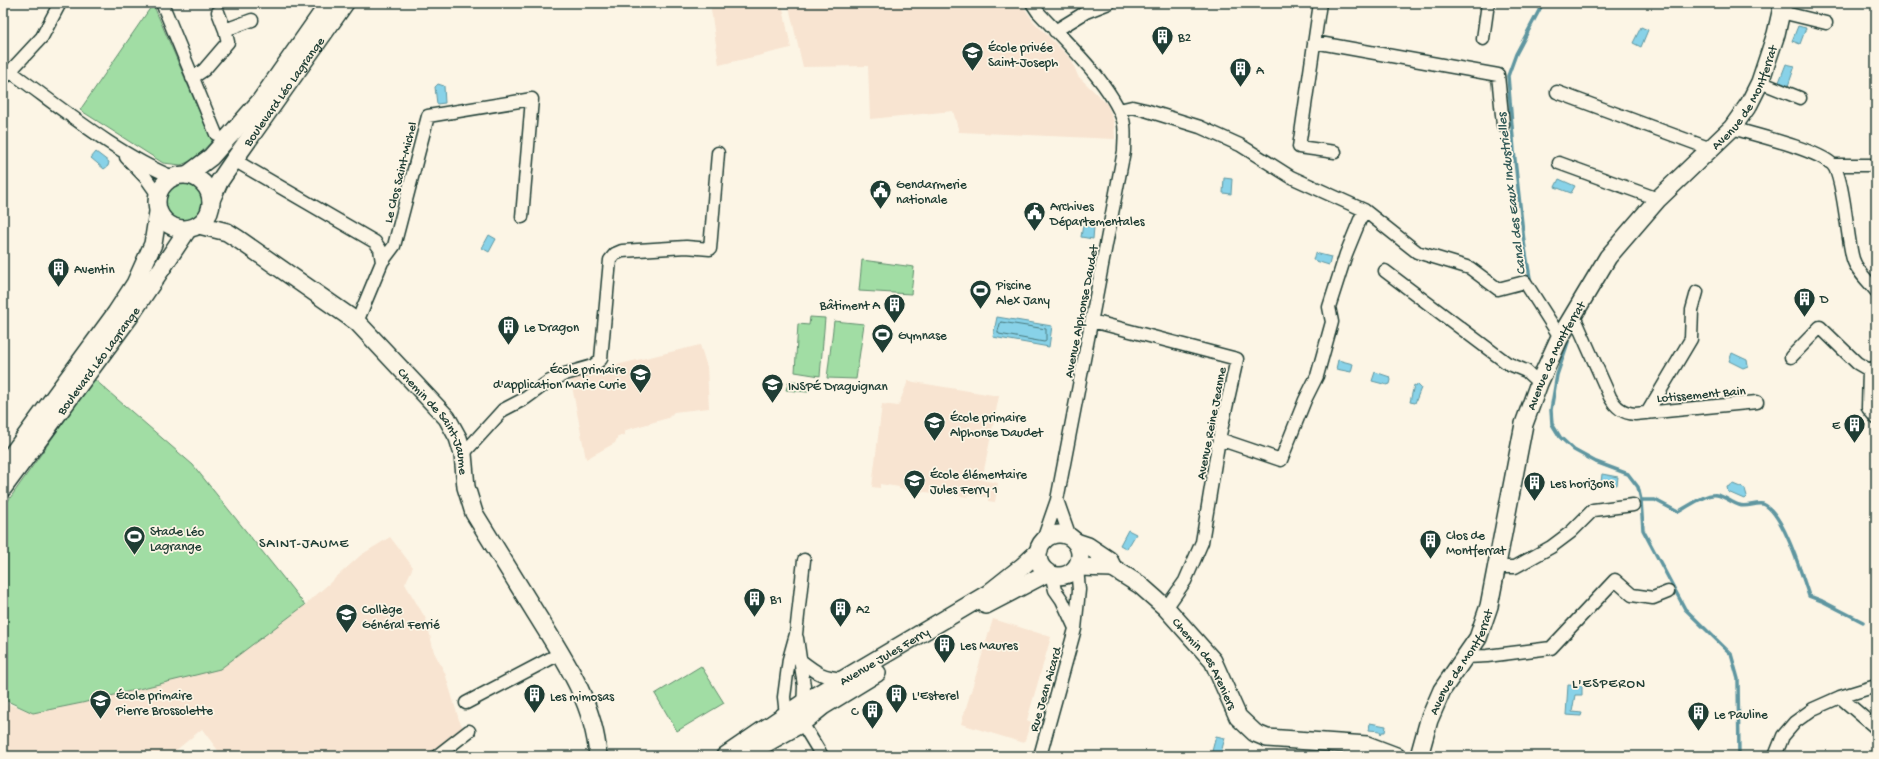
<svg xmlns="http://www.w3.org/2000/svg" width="1879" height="759" font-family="'Gochi Hand',sans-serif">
<rect width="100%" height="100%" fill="#fcf5e5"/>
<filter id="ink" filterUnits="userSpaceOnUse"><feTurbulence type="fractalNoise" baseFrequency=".025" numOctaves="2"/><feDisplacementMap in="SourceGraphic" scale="8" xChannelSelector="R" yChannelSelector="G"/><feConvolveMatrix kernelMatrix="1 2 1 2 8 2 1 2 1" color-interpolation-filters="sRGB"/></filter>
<g filter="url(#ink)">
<path fill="#f8e4d1" d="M710,3H782L791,48L719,65Z
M788,3H1021L1034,22L1071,59L1078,76L1107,104L1114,122L1115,139L959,132L953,111L870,119L868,66L803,67Z
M700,345L707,367L709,408L674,412L668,418L626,430L624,435L618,436L615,443L586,459L570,376Z
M908,381L999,396L982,480L998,483L995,502L988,501V497L968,495V497L899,489V487L880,484V488L872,487L882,404L898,406Z
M390,537L413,567L405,584L426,619L434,652L445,673L459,720L464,729L428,756H222L202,729L169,756H5L3,754V710L9,704L33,713L82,703L219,669L305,605L361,555Z
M993,619L1051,637L1027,720L1031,722L1024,743L961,724Z"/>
<path fill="#a1dda4" stroke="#608d6c" d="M153,4L212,141L195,159L181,165L163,163L80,110Z
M166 202a18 18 0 1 1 36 0a18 18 0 1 1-36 0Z
M862,260L914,267L911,294L859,291Z
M810,317L825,318L820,376L795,372L798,324L809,325Z
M834,321L864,324L856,379L827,378Z
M94,379L193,465L305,605L220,669L82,703L33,713L3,699V508Z
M789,381L809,382L808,392L786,390Z
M701,666L724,703L677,731L655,694Z"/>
<path fill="#88d2e8" stroke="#5e96a0" d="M1798,26L1806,28L1800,44L1792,41Z
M1641,27L1648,30L1641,47L1633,43Z
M1786,64L1795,66L1788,86L1779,82Z
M438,84L444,86L445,103L437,104L435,87Z
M96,152L109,162L108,166L104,169L91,158Z
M1224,178L1232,179L1231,194L1223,193Z
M1559,179L1575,186L1571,193L1555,187Z
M1083,225L1094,227L1093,239L1081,237Z
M489,235L496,239L489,252L482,248Z
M1315,253L1331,257L1329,265L1313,260Z
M997,317L1052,326L1049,347L993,337Z
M1732,353L1747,360L1748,366L1743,368L1729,361Z
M1338,360L1353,364L1351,372L1336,369Z
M1375,372L1390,377L1391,380L1390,384L1387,385L1372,381Z
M1417,384L1421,388L1415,403L1410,402L1414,385L1416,386Z
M1602,474L1618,477L1617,485L1601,482Z
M1733,484L1745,489L1747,496L1744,499L1728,492L1727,487Z
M1128,530L1136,534L1127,549L1120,545Z
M1568,685L1582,686V695H1575L1572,712L1582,713L1581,716L1566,715Z
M1370,723L1386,726L1385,732H1382L1381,735L1380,731L1369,730Z
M1216,736L1225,738L1220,756L1211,755Z"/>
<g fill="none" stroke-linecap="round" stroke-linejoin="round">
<path stroke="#49797c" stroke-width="1" d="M1001,322L1046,329V341L1044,342L999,334L998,332Z"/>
<path stroke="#5e96a0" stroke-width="3.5" d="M1531,284L1524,242L1514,151L1508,76L1516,54L1543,3
M1566,338L1568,342L1557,375L1551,410L1552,424L1560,437L1574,450L1596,462L1628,474L1638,487L1641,500L1643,530L1685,609L1731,654L1738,679L1739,756
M1641,500H1655L1678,512C1688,507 1705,493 1717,495C1724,496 1732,503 1739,505C1747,508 1756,502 1763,504C1783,512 1802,575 1809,596L1822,601L1863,622"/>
<defs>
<path id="street" d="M162,3L216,134
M1032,3L1038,12C1064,40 1111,84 1123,120C1126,129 1124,141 1124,151L1057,500L1042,543
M1320,3L1299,147L1335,152
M218,12L225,30
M1781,12L1826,23
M1055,31L1086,12L1109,3
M1483,39L1488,3
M1314,42L1498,75L1503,125
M11,72C60,107 118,155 173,177
M192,78L204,70L228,42L225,30L252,20
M3,79L42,37L60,3
M1760,82L1800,98
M1557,92L1711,149
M1119,110L1132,107L1145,110L1200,127L1240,145L1291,177L1364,210L1417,252L1470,268L1498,289L1525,282L1560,337
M1732,128C1756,135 1815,149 1832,164C1844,175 1847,240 1853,259C1856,270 1869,282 1876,291
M126,157L146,178L158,195
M234,160L375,242L380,249L382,262L357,322
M1559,163L1658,199
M1833,165H1876
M382,262L394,246L428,116L532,99L522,217
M1385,271L1507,363L1526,371L1539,383
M1573,314L1610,397C1616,408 1623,413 1635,414L1757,402
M1092,321L1237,359L1219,439L1202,542L1185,581L1166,608
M1791,357L1820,327L1857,363L1869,370L1876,367
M1869,370L1868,408L1876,418
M1647,413L1691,339L1692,310L1697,292
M1219,439L1281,460L1305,400L1317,376L1332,322L1329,307L1346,254L1364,210
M463,454L503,410L526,398L548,382L565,374L593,366L601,359L610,260L615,254L622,251L686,247L710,249L718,153
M1057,500L1070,537
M1497,567H1515L1551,547L1571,532L1593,510L1633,505
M1051,574L1055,590L1062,600L1075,628
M797,638L804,686L803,709
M1466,657L1487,656L1551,648L1615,580L1632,595L1653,598L1668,592
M800,660C818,674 822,677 844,679
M1840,697L1876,728
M466,703L561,653
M791,718L786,715L784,697L789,659L796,634L804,560
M802,723L822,756
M437,756L469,731
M1040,756L1075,629L1079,590L1077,567
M1775,756L1783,736L1795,722L1813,709L1840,697L1876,686"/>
<g id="secondary">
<circle cx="184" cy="202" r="27"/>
<path d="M187,175L211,157L261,100L329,3"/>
<path id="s1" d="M211,200L219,182L234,160L345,3"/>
<path id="s2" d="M199,225L227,232L238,239L357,322L447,418L458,438L463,454L466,487L474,513C494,546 515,579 535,612C563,657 594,702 598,756"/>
<path d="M3,467L116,313L135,284L153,244L158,212"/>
<path id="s3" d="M3,488L130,316L188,229"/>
<circle cx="1059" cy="555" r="21"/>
<path id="s4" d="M1076,542L1088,546L1109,560L1113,568L1140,585L1166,608L1213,661L1238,717L1255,733L1267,738L1367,745L1396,756"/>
<path d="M1077,567L1113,568"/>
<path d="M986,605L1047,573"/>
<path d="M754,750L802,723L823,706L877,673"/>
<path id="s5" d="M725,756L803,703L989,593L1023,566L1039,551"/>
<path id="s6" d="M1419,756L1429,720L1442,690L1478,638L1489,606L1524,424L1539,383L1559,339L1608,257L1658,199L1732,128L1749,104L1760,82L1776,34L1783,3"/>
</g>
</defs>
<use href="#street" stroke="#1f3d34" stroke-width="15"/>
<use href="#secondary" stroke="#1f3d34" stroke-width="20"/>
<use href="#street" stroke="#fcf5e5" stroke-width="12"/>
<use href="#secondary" stroke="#fcf5e5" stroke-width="17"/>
</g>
</g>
<defs>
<symbol id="building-pin" viewBox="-11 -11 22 30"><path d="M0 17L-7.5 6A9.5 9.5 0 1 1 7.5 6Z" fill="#1f3d34" stroke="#fcf5e5"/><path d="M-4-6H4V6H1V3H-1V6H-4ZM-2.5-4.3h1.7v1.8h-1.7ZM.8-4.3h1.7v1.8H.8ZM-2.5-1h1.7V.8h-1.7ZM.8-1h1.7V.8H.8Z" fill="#fff"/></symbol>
<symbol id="school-pin" viewBox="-11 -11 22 30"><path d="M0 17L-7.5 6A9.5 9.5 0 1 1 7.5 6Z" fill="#1f3d34" stroke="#fcf5e5"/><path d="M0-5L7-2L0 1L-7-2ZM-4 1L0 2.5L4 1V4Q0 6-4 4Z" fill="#fff"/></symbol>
<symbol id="civic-pin" viewBox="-11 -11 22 30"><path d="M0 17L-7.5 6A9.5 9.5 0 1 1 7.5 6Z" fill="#1f3d34" stroke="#fcf5e5"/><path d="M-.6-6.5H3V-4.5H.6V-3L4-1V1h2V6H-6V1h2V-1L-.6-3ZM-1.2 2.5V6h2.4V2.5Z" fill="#fff"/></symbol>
<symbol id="stadium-pin" viewBox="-11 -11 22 30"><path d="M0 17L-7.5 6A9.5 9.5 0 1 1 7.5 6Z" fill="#1f3d34" stroke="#fcf5e5"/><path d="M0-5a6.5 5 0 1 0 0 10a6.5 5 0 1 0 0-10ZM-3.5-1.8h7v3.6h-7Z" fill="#fff"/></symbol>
<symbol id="university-pin" viewBox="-11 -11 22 30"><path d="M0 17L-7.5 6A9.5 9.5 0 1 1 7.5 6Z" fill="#1f3d34" stroke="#fcf5e5"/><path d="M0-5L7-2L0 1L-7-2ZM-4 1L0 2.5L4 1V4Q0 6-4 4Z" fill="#fff"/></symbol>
</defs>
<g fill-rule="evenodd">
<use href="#building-pin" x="1150" y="24" width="25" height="34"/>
<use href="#school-pin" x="960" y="40" width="25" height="34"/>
<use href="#building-pin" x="1228" y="56" width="25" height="34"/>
<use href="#civic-pin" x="868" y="178" width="25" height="34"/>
<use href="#civic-pin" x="1022" y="200" width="25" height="34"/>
<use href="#building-pin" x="46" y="256" width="25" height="34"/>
<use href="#stadium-pin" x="968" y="278" width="25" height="34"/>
<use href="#building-pin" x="1792" y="286" width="25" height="34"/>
<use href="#building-pin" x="882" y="292" width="25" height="34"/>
<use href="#building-pin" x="496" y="314" width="25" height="34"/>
<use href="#stadium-pin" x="870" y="322" width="25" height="34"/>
<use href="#school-pin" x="628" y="362" width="25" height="34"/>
<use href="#university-pin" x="760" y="372" width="25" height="34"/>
<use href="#school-pin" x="922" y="410" width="25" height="34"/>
<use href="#building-pin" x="1842" y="412" width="25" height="34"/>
<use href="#school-pin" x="902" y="468" width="25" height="34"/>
<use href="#building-pin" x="1522" y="470" width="25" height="34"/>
<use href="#stadium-pin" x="122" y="524" width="25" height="34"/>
<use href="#building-pin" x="1418" y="528" width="25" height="34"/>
<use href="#building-pin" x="742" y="586" width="25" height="34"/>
<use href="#building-pin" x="828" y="596" width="25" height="34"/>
<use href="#school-pin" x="334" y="602" width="25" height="34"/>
<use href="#building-pin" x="932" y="632" width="25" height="34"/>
<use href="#building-pin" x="884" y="682" width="25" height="34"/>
<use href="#building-pin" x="522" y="682" width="25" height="34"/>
<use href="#school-pin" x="88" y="688" width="25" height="34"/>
<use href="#building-pin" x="860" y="698" width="25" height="34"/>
<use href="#building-pin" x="1686" y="700" width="25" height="34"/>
</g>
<g text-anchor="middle" stroke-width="3.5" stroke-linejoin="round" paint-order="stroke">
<g font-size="13" fill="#1f3d34" stroke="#fcf5e5" text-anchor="start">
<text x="1178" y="41">B2</text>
<text x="988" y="51">École privée<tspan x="988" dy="15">Saint-Joseph</tspan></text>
<text x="1256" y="74">A</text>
<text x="896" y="188">Gendarmerie<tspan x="896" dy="15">nationale</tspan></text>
<text x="1050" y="210">Archives<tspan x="1050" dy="15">Départementales</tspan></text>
<text x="74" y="273">Aventin</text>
<text x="996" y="289">Piscine<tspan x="996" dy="15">Alex Jany</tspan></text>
<text x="1820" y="303">D</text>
<text x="880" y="309" text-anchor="end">Bâtiment A</text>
<text x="524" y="331">Le Dragon</text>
<text x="898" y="339">Gymnase</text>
<text x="626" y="373" text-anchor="end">École primaire<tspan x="626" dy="15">d'application Marie Curie</tspan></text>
<text x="788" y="390">INSPÉ Draguignan</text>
<text x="950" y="421">École primaire<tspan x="950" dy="15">Alphonse Daudet</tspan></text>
<text x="1840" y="429" text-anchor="end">E</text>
<text x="930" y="478">École élémentaire<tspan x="930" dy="15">Jules Ferry 1</tspan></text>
<text x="1550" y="487">Les horizons</text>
<text x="150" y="535">Stade Léo<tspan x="150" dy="15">Lagrange</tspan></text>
<text x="1446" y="539">Clos de<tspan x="1446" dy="15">Montferrat</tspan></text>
<text x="770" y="603">B1</text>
<text x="362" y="613">Collège<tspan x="362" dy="15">Général Ferrié</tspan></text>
<text x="856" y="613">A2</text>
<text x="960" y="649">Les Maures</text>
<text x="116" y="699">École primaire<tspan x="116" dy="15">Pierre Brossolette</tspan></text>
<text x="912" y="699">L'Esterel</text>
<text x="550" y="700">Les mimosas</text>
<text x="858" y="715" text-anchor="end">C</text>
<text x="1714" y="718">Le Pauline</text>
</g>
<g font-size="13" fill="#1f3d34" stroke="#fcf5e5">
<text dy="5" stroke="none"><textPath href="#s1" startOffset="131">Boulevard Léo Lagrange</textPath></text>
<text dy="5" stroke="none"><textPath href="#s6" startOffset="752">Avenue de Montferrat</textPath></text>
<text transform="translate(399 172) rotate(-76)" y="5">Le Clos Saint-Michel</text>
<text transform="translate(1080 311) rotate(-79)" y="5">Avenue Alphonse Daudet</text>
<text dy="5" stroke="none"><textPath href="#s6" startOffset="428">Avenue de Montferrat</textPath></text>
<text dy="5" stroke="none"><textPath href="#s3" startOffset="159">Boulevard Léo Lagrange</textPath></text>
<text transform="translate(1701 393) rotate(-5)" y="5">Lotissement Bain</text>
<text dy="5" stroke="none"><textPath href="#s2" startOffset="315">Chemin de Saint-Jaume</textPath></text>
<text transform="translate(1210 423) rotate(-79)" y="5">Avenue Reine Jeanne</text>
<text dy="5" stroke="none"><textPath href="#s5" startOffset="188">Avenue Jules Ferry</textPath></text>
<text dy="5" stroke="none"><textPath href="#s6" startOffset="104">Avenue de Montferrat</textPath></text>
<text dy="5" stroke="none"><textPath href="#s4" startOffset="182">Chemin des Areniers</textPath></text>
<text transform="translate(1044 689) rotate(-74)" y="5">Rue Jean Aicard</text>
</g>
<g font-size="14" font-style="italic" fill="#345b58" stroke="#fcf5e5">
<text transform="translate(1510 194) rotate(-97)" y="5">Canal des Eaux Industrielles</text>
</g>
<g font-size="14" letter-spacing="1" fill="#1f3d34" stroke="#fcf5e5">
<text x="304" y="547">SAINT-JAUME</text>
<text x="1609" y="687">L'ESPERON</text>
</g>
</g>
<rect width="1879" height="759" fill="none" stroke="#fcf5e5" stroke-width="16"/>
<rect x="8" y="8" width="1863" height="743" fill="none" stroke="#1f3d34" stroke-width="1.5" filter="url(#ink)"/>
</svg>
